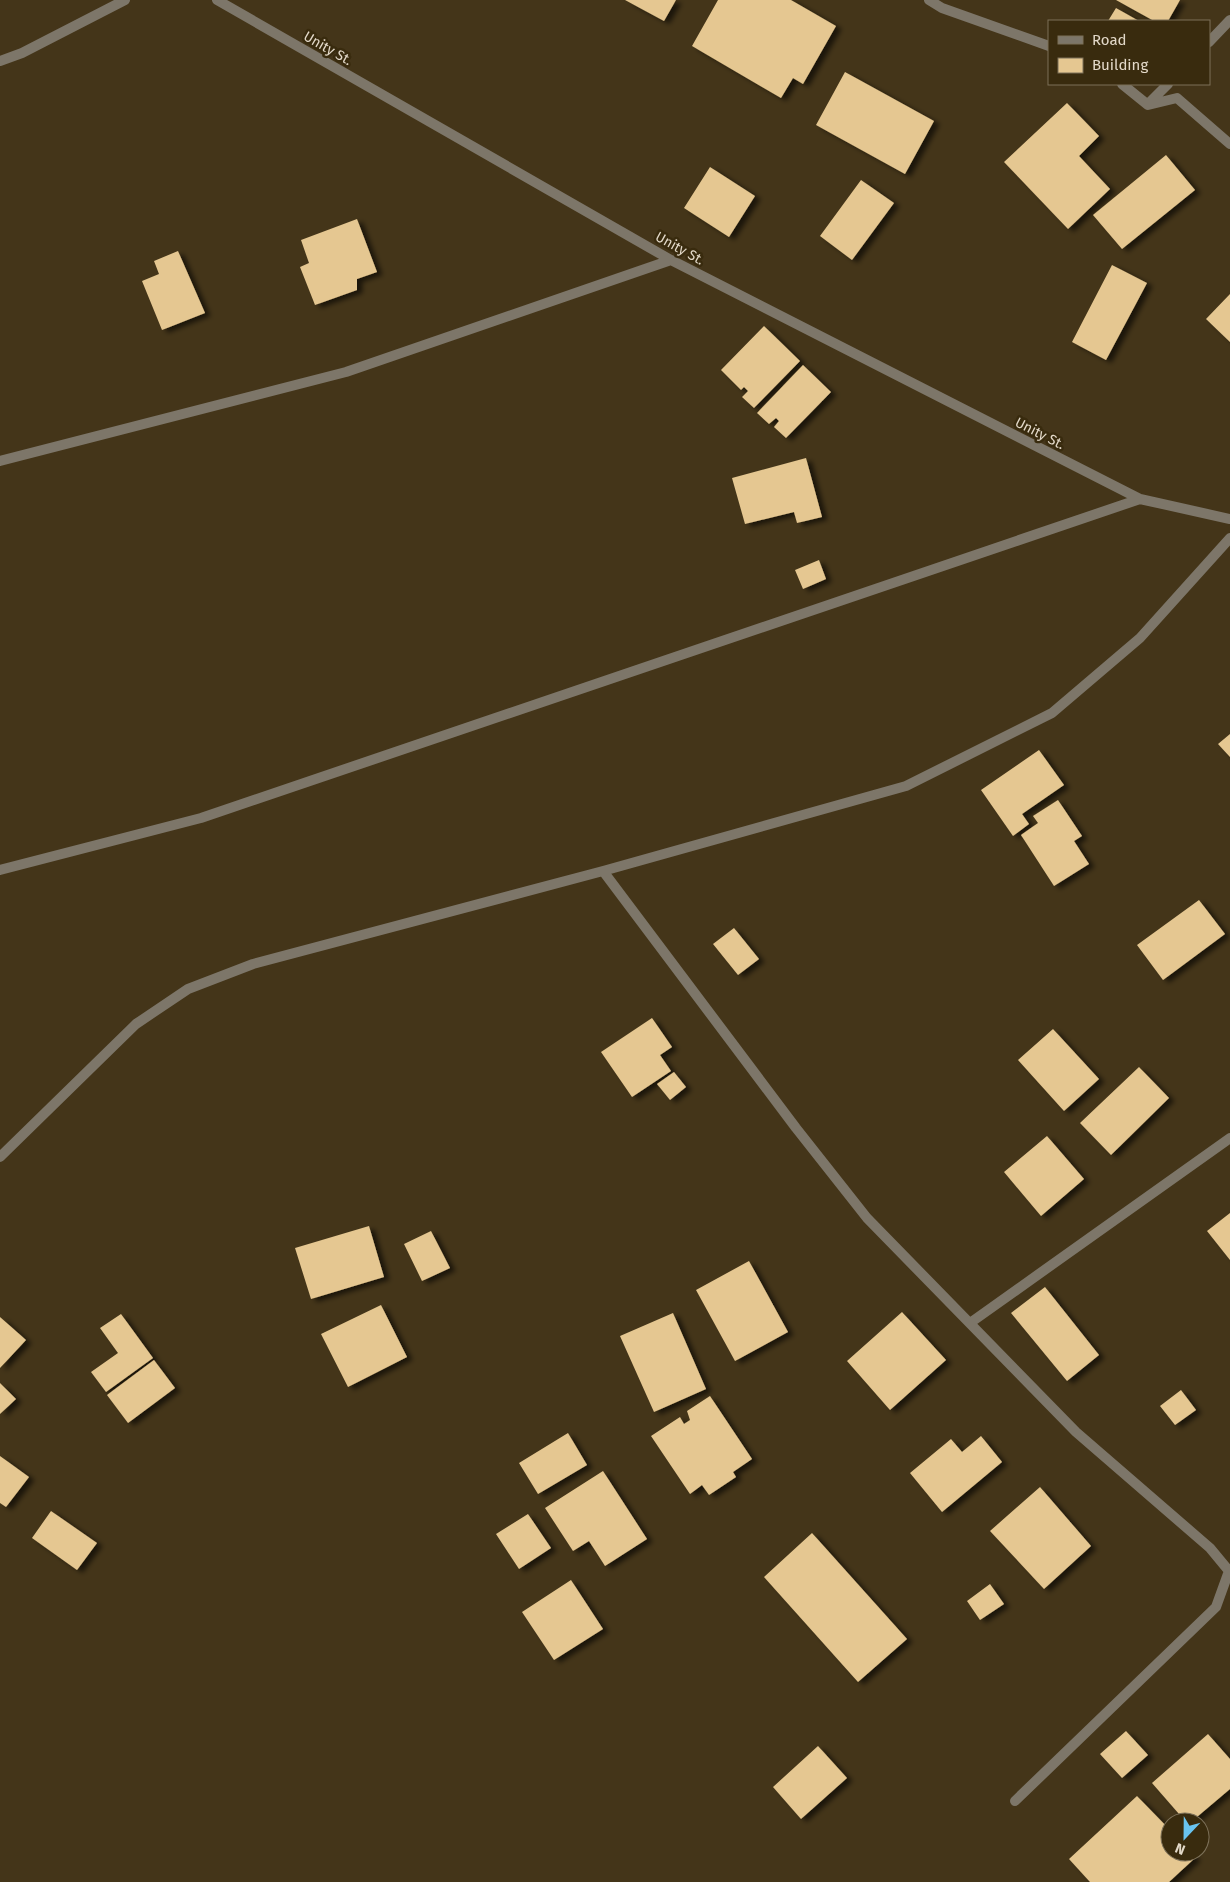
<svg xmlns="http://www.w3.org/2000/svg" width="1230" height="1882" font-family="'Fira Sans',sans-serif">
<defs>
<filter id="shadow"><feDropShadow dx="5.5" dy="3" stdDeviation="2.5" flood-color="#0009"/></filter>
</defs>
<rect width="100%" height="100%" fill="#443519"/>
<path fill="#e5c791" filter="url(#shadow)" d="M625,0H676L664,21Z
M718,0H791L836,26L803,84L793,78L781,98L692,46Z
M1116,0H1180L1168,21H1154Z
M1116,8L1139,21H1108Z
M845,72L934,121L905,174L816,125Z
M1067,103L1099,136L1079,156L1110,189L1068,229L1004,162Z
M1166,155L1195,190L1122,249L1093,215Z
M710,167L755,196L729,237L684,208Z
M861,180L894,203L852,260L820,236Z
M357,219L377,272L357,279V290L315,305L300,267L309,263L301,240Z
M178,251L205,313L162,330L142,281L159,274L154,261Z
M1112,265L1147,283L1106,360L1072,342Z
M1230,294V342L1206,319Z
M764,326L800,361L754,408L742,397L748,391L744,387L741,390L721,370Z
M803,365L831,392L786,438L774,427L779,421L776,418L769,424L757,413Z
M806,458L822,517L797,523L794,512L745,524L732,478Z
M819,560L826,579L803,589L795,570Z
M1230,734V757L1218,744Z
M1039,750L1064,785L1022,814L1029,824L1013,836L981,790Z
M1058,800L1082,836L1074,841L1089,864L1054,886L1021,835L1038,823L1033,816Z
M1199,900L1225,934L1163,980L1137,945Z
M734,928L759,959L738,975L713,944Z
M652,1018L672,1047L660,1055L671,1071L632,1097L601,1052Z
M1053,1029L1099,1079L1064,1111L1018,1060Z
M1139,1067L1169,1098L1111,1155L1080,1123Z
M674,1072L686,1087L670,1100L657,1084Z
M1047,1136L1084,1179L1041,1216L1004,1172Z
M1230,1213V1260L1207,1231Z
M369,1226L384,1277L311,1299L295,1248Z
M431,1231L450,1268L422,1281L404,1244Z
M749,1261L788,1332L735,1361L696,1290Z
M1045,1287L1099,1355L1067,1381L1011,1313Z
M381,1305L407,1357L348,1387L321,1334Z
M902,1312L946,1360L890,1410L847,1361Z
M673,1313L706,1389L654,1412L620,1336Z
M121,1314L153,1358L106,1392L91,1372L118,1353L100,1328Z
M0,1317L26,1340L0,1368Z
M154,1360L175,1388L128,1423L107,1395Z
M0,1383L16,1399L0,1414Z
M1181,1390L1196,1410L1175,1425L1160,1406Z
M710,1396L752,1459L733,1472L736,1477L709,1495L702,1485L690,1494L651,1436L680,1417L684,1424L690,1420L687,1411Z
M568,1433L587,1465L538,1494L519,1463Z
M981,1436L1002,1462L942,1512L910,1473L951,1439L962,1452Z
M0,1456L29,1477L6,1507L0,1503Z
M603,1471L647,1539L605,1566L589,1541L573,1551L545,1508Z
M1040,1487L1091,1546L1044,1589L990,1531Z
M51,1511L97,1543L77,1570L32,1538Z
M528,1514L551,1548L519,1569L496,1534Z
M812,1533L907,1639L858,1682L764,1577Z
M571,1580L603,1629L554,1660L522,1612Z
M990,1584L1004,1604L980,1620L967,1601Z
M1126,1731L1148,1755L1122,1778L1100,1754Z
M1208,1734L1230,1759V1789L1191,1822H1186L1152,1783Z
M818,1746L847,1778L801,1819L773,1787Z
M1137,1796L1170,1830V1852H1190L1195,1858L1169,1882H1090L1069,1859Z"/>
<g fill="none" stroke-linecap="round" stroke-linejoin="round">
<path stroke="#7d7669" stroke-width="10" d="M217,0L671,260L1140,499
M929,0L942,8L1049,46
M1209,42L1230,20
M0,61L22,53L125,0
M1122,84L1148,105L1177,98L1230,144
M1148,104L1168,84
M0,461L346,372L671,260
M0,870L201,818L1140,499L1230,519
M603,871L796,1128L867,1218L1076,1432L1210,1548L1229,1571L1216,1607L1015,1801
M0,1157L136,1024L188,989L253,964L603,871L906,786L1052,713L1140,638L1230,538
M970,1323L1230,1138"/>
</g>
<g text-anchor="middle" stroke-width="5" stroke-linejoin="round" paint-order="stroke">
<g font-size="14" fill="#e3d9c9" stroke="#392b0e">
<text transform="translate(328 48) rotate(30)" y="5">Unity St.</text>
<text transform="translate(680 248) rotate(29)" y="5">Unity St.</text>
<text transform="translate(1040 433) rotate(27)" y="5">Unity St.</text>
</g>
</g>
<rect x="1048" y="20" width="162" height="65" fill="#392b0e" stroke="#7d7159"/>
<rect x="1058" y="36" width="25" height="8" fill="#7d7669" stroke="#7d7159"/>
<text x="1092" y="45" font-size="15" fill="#e3d9c9">Road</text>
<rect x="1058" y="58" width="25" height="15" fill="#e5c791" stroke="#7d7159"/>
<text x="1092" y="70" font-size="15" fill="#e3d9c9">Building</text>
<g transform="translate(1185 1837) rotate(202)"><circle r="24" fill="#392b0e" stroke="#7d7159"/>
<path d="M0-4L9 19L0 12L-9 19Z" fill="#69c4f0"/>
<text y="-8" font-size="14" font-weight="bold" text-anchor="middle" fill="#e3d9c9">N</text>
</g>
</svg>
